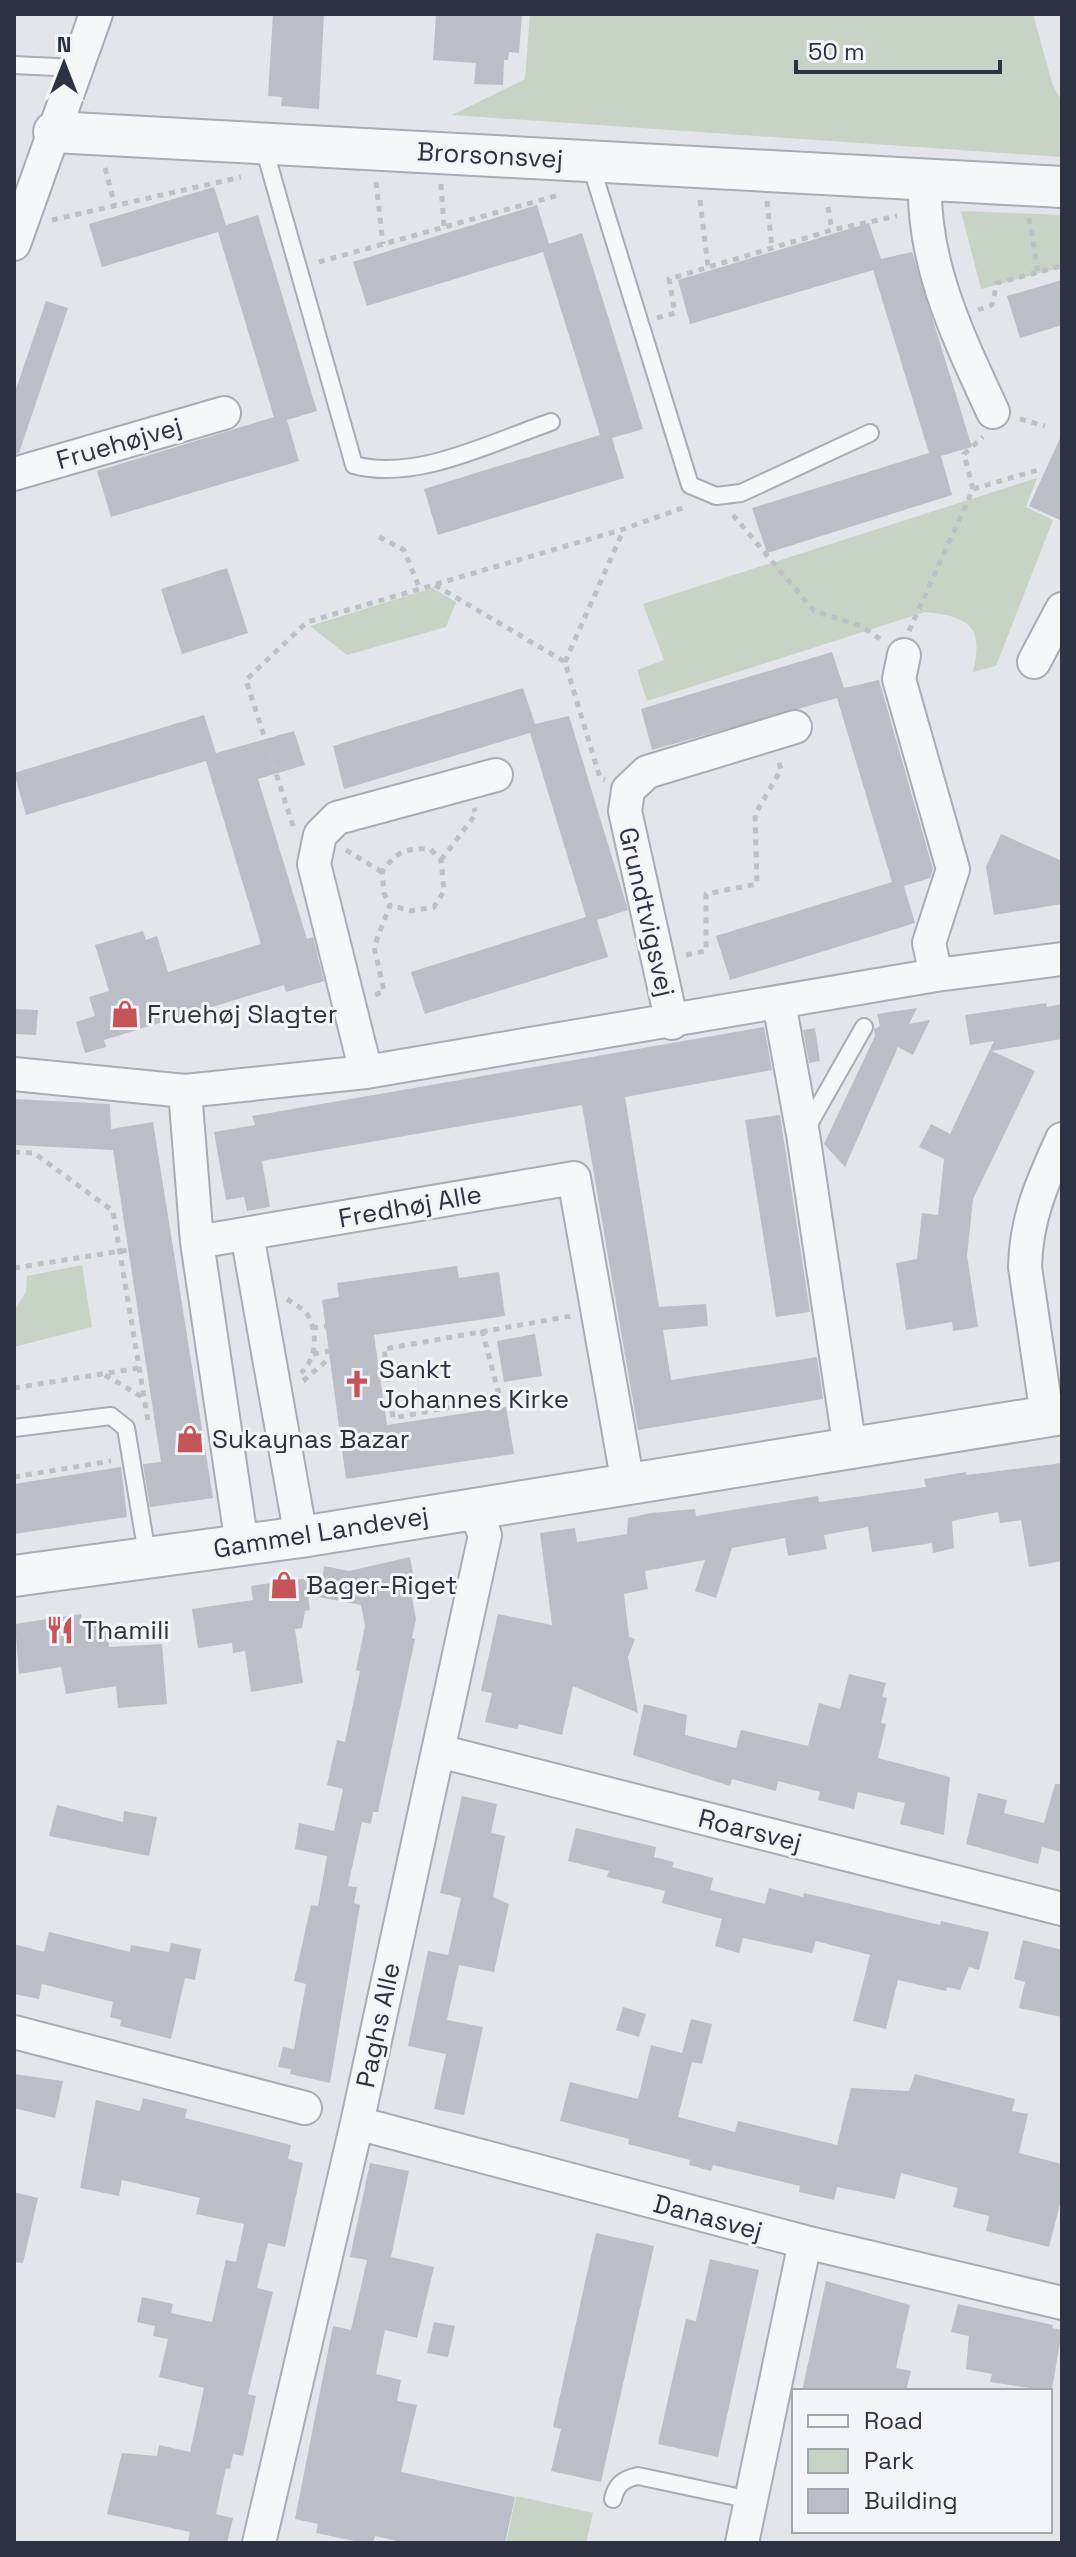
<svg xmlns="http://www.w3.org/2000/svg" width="1076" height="2557" font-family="'Space Grotesk',sans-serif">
<rect width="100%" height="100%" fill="#e3e5ea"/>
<path fill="#c7d3c5" d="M530,14H1033L1053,86L1062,101V157L452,115L525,79Z
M961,211L1062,215V267L981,289Z
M1037,478L1026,507L1053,520L996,666L973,672C984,625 969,617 925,612L647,701L637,670L664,660L643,604Z
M432,588L456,602L446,627L347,655L310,626Z
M82,1265L92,1327L14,1347V1310L26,1292L27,1276Z
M516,2496L593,2513L586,2543H506Z"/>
<path fill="#bbbec7" d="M273,14H324L319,109L281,106L282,97L268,96Z
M436,14H522L519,53L509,52L508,60H504L503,85L474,84L476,63L433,60Z
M214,187L226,225L258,215L317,411L287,420L299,461L111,517L97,471L274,417L218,232L102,267L89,224Z
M537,205L549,244L582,233L643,429L612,438L624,478L438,535L424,489L600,435L543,252L367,306L353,262Z
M869,223L881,259L912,252L972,447L941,456L952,495L767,553L752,508L929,453L873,270L690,324L678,280Z
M1062,280V325L1020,338L1007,296Z
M46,301L68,308L19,453L14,454V395Z
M1062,434V521L1029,506Z
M227,568L248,633L182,654L161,589Z
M832,652L844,688L879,680L933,869L930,878L904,886L915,923L730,980L716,936L892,882L837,698L652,750L641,709Z
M523,688L535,724L569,716L628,910L597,920L608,957L425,1014L411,972L586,917L530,733L344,789L333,746Z
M204,715L216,753L294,731L305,765L258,779L307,939L313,937L324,981L286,992L284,985L104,1040L106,1047L85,1053L76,1022L95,1016L89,997L109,991L95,945L143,931L146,940L157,936L168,972L261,944L206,761L26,815L14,773Z
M1001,834L1062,861V904L994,915L986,867Z
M1046,1003L1047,1007L1062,1004V1039L992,1051L1035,1071L973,1199L967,1255L978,1327L953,1331L952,1322L906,1330L896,1263L917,1259L922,1213L938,1215L944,1159L919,1147L931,1124L950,1134L994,1041L970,1045L965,1015Z
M917,1008L909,1024L930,1020L913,1055L898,1047L845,1167L824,1144L875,1036L874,1029L880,1026L877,1014Z
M14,1009L38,1010L36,1035L14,1034Z
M764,1027L772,1070L625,1097L659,1307L706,1304L708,1326L663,1330L671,1380L817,1357L823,1399L638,1430L582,1105L262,1161L270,1207L247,1211L244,1197L226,1200L214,1132L255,1125L252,1116Z
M815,1028L820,1061L809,1063L803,1030Z
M14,1099L110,1104L111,1129L153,1122L213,1498L150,1507L143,1464L161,1462L113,1150L14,1145Z
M780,1115L810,1312L776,1317L745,1120Z
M457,1266L459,1278L499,1272L505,1316L374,1335L387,1425L506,1407L514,1454L346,1479L322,1300L339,1297L337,1283Z
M535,1334L542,1376L504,1382L497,1341Z
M1062,1463V1561L1029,1567L1021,1520L1000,1523L998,1512L952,1521L954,1548L933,1553L932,1543L872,1552L868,1527L824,1535L827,1549L788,1556L785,1538L732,1548L716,1598L695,1591L705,1560L645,1571L648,1589L624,1594L629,1637L635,1639L628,1657L638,1713L573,1686L562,1735L519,1724L517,1729L485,1722L492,1693L481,1691L498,1614L552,1625L540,1533L575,1528L577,1542L627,1534L628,1518L651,1513L695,1509L696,1516L818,1496L819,1502L926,1487L924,1479L966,1472V1475Z
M121,1467L127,1517L14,1534V1484Z
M410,1557L416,1591L411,1592L416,1619L412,1638L415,1639L378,1812H373L371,1824L362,1822L348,1886L357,1887L354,1903L360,1905L330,2083L290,2074L291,2069L278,2067L283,2047L294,2049L306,1984L294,1981L311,1905L318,1906L327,1856L295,1849L299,1823L334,1831L343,1789L327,1785L337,1740L345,1742L360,1671L356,1670L365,1626L361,1605L308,1595L310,1610L305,1611L302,1628L295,1629L303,1683L251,1692L245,1651L233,1653L232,1643L198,1648L192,1609L253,1600L251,1586L323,1576L324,1566L349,1571Z
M81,1614L83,1627L107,1625L109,1647L162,1644L167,1704L118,1708L116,1686L66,1694L61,1667L19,1674L15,1624Z
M849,1674L886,1683L882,1697L887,1698L881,1723L886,1724L878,1758L950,1777L944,1835L900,1824L905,1803L858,1792L854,1809L818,1800L820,1792L778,1781L776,1791L732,1779L730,1786L633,1755L644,1704L687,1715L685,1735L736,1748L741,1730L808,1746L819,1703L840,1709Z
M1055,1784H1062V1852L1042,1847L1038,1864L966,1844L978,1793L1007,1800L1004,1813L1044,1823Z
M462,1796L497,1804L491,1833L505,1836L493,1897L509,1904L494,1972L459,1965L447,2020L483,2027L464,2115L434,2109L446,2054L408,2046L428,1951L448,1955L461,1898L440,1893Z
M57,1805L123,1822L124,1811L157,1817L149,1856L49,1836Z
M576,1828L656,1847L654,1857L674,1862L672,1867L713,1878L710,1890L765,1904L769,1888L803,1897L804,1893L940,1925L941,1921L989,1932L979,1970L969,1967L960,1990L947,1987L946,1991L898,1980L886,2029L853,2021L870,1955L816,1941L812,1953L743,1938L739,1953L715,1946L722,1919L662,1903L665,1891L607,1877L609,1871L568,1861Z
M49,1932L130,1952L131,1945L169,1952L171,1943L201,1949L195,1980L185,1978L171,2039L120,2026L121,2020L110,2017L113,2002L42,1984L39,1999L14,1994V1944L44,1952Z
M1023,1940L1062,1950V2017L1019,2008L1025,1982L1014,1979Z
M623,2007L646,2014L639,2037L616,2030Z
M691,2019L712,2024L702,2064L692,2062L678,2117L735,2132L738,2121L837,2145L851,2088L909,2091L915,2074L1015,2099L1012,2111L1028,2114L1019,2153L1062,2164V2196L1049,2247L986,2231L989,2216L953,2207L958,2188L901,2173L895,2199L837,2187L834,2200L799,2192L800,2186L713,2165L711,2171L689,2165L690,2160L628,2144L629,2139L560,2121L570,2082L638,2099L651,2045L682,2053Z
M14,2074L63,2081L55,2118L14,2108Z
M143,2098L187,2109L185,2118L291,2145L288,2159L303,2163L285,2247L268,2243L257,2288L273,2292L248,2394L256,2396L243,2456L233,2454L230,2469L226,2468L216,2514L233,2518L227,2543H188L190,2532L107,2514L122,2453L157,2456L159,2445L190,2452L204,2388L159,2377L168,2339L153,2336L155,2326L137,2322L142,2297L173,2304L171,2313L212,2322L226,2260L236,2262L244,2224L196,2214L200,2198L122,2180L119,2196L80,2188L96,2100L140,2111Z
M370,2163L409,2171L391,2257L434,2267L417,2338L385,2330L376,2374L401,2380L397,2401L417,2405L401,2472L515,2497L505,2543H406L375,2536L373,2543H364L316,2533L318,2524L295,2519L333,2326L351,2330L367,2260L350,2257Z
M14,2192L38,2198L23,2263L14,2262Z
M596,2233L654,2246L601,2482L551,2471L561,2429L553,2427Z
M710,2259L759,2270L718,2457L658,2444L686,2319L696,2321Z
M826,2281L910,2305L896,2368L911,2371L906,2391H802Z
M958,2304L1053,2325L1052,2328L1062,2330L1051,2395L1050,2391L990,2382L992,2374L966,2369L969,2336L951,2332Z
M434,2322L455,2326L448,2357L427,2353Z"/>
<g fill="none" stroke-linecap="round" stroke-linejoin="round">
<defs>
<path id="service" d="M14,65L77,68
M263,144L354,465C416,482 492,442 551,422
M590,162L690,485L716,496L741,493L870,433
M806,1129L864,1027
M14,1428L111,1416L126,1428L145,1542L153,1557
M613,2499C616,2485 623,2479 638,2476L751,2500"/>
<path id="minor" d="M925,180C922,264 959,338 993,412
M14,244L96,14
M14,474L224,413
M904,655L899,679L953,869L929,943L936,975
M1034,662L1062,609
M779,1003L803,1134L850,1449
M672,1023L625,811L628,790L647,772L795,727
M366,1072L314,864L320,835L337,818L496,775
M14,1074L185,1091L366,1072L936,975L1062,959
M185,1091L197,1242L242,1545
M247,1234L301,1537
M197,1242L574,1178L628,1484
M1047,1416L1025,1267C1026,1218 1042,1183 1062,1139
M439,1751L1062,1909
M14,2032L305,2108
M357,2123L805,2242L1062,2303
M259,2543L357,2123L485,1535L473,1507
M742,2543L805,2242"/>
<path id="tertiary" d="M54,132L1062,187
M14,1576L301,1537L1062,1414"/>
</defs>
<use href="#service" stroke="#a8acb4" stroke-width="20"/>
<use href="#minor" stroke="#a8acb4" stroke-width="36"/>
<use href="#tertiary" stroke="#a8acb4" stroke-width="44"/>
<path stroke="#bdc0c5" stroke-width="5" stroke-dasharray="6 6" stroke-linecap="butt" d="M105,168L115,206
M376,182L383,244
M441,184L444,227
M700,200L708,267
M767,201L772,248
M828,207L832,230
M1029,218L1038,272
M52,220L241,177
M319,262L559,195
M978,310L992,305L997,283L1062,266
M657,318L675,313L669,279L832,230L897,216
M1020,419L1045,426
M973,489L964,454L983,437
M733,515L814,611L861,626L880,639
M379,537L404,550L419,587
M435,585L565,662L600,778L605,780
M909,631L973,489L1038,470
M565,662L624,529
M293,826L246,680L307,622L624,529L685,507
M346,850L382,872
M441,860L476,814L474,808
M686,955L706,951V894L757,884L755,814L781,770L779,762
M375,995L384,991L374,947L390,905L384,893L382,872C396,852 405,848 430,849L441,860L444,891L434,907L411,911L390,905
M14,1152L34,1153L113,1211L148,1421
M14,1268L128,1250
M287,1299C293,1304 303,1308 307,1314C319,1333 316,1359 301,1373
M312,1328L326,1326
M482,1330L500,1398L393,1418L384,1349L571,1316
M313,1354L330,1351
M105,1375L144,1398
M303,1381L331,1357
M14,1388L139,1368
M14,1477L111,1461"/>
<use href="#service" stroke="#f6f7f9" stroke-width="16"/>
<use href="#minor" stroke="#f6f7f9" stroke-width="32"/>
<use href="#tertiary" stroke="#f6f7f9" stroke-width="40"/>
</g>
<defs>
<symbol id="shop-bare" viewBox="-9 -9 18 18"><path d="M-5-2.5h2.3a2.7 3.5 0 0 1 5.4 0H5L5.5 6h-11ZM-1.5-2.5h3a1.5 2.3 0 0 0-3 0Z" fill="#c45458" stroke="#f3f4f8" stroke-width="2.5" paint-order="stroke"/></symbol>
<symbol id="church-bare" viewBox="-9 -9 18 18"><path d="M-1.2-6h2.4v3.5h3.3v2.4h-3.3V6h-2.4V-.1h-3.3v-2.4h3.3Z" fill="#c45458" stroke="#f3f4f8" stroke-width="2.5" paint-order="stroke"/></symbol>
<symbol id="restaurant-bare" viewBox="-9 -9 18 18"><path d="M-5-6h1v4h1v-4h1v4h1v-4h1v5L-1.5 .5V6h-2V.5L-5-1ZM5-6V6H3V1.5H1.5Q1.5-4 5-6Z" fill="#c45458" stroke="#f3f4f8" stroke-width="2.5" paint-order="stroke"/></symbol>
</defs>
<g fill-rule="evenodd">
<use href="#shop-bare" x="105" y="994" width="40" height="40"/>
<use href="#church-bare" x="337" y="1364" width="40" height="40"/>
<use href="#shop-bare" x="170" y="1419" width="40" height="40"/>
<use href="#shop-bare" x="264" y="1565" width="40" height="40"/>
<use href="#restaurant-bare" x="40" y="1610" width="40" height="40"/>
</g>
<g text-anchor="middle" stroke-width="6" stroke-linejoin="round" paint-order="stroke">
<g font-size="26" fill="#2c3241" stroke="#f3f4f8">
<text transform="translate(490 155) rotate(3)" y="9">Brorsonsvej</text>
<text transform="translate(119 443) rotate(-16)" y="9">Fruehøjvej</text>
<text transform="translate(647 912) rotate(77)" y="9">Grundtvigsvej</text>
<text transform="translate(410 1206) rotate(-10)" y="9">Fredhøj Alle</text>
<text transform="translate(321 1532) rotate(-9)" y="9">Gammel Landevej</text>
<text transform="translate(750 1830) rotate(14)" y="9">Roarsvej</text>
<text transform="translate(378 2025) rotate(-78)" y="9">Paghs Alle</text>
<text transform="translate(708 2217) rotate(15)" y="9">Danasvej</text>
</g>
<g font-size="26" fill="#2c3241" stroke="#f3f4f8" text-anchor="start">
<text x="147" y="1023">Fruehøj Slagter</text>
<text x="379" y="1378">Sankt<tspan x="379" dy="30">Johannes Kirke</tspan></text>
<text x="212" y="1448">Sukaynas Bazar</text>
<text x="306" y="1594">Bager-Riget</text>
<text x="82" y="1639">Thamili</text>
</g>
</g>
<rect width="1076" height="2557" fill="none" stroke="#2c3241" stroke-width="32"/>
<rect x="792" y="2389" width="260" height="144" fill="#f3f4f8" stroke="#a3a6af" stroke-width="2"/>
<rect x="808" y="2415" width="40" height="12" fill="#f6f7f9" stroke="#a3a6af" stroke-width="2"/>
<text x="864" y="2429" font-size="24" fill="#2c3241">Road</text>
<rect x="808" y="2449" width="40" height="24" fill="#c7d3c5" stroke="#a3a6af" stroke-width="2"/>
<text x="864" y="2469" font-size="24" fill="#2c3241">Park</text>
<rect x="808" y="2489" width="40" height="24" fill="#bbbec7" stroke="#a3a6af" stroke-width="2"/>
<text x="864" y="2509" font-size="24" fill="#2c3241">Building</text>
<g transform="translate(64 64)" stroke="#f3f4f8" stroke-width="6" paint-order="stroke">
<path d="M0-6L14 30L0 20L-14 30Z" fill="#2c3241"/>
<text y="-12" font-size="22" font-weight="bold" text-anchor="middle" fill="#2c3241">N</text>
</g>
<path d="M796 60v12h204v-12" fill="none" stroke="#2c3241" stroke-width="4"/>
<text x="808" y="60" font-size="24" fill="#2c3241" stroke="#f3f4f8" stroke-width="6" paint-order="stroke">50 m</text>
</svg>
